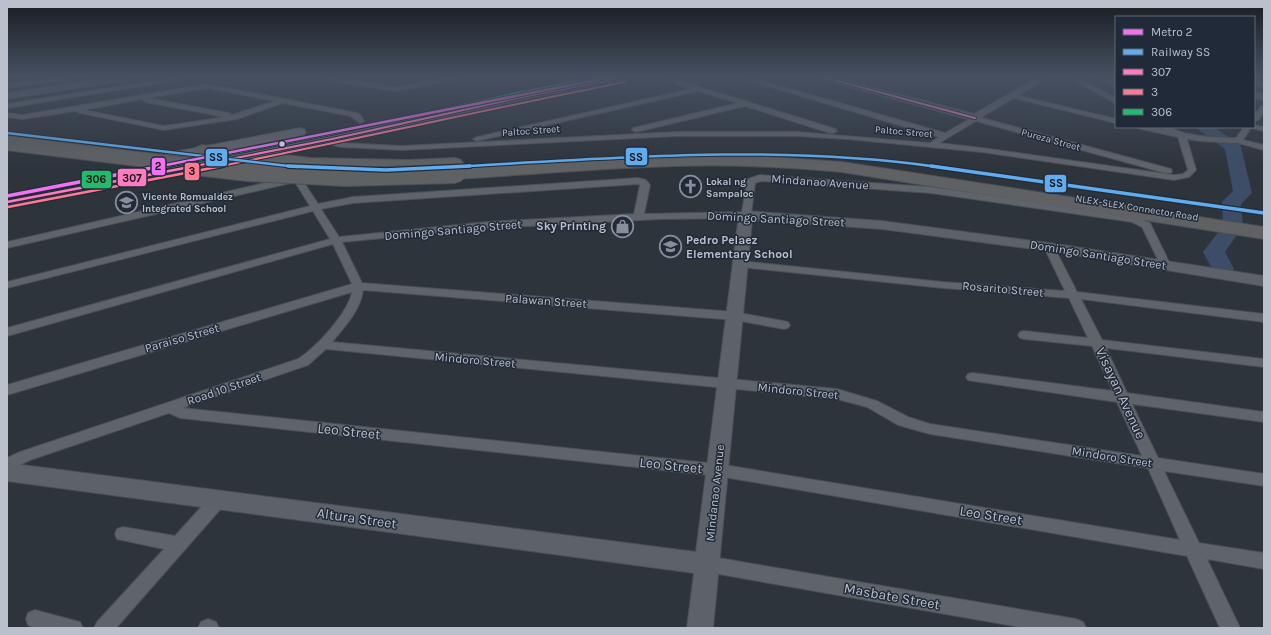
<svg xmlns="http://www.w3.org/2000/svg" width="1271" height="635" font-family="Karla,sans-serif">
<rect width="100%" height="100%" fill="#2e343c"/>
<g fill="none" stroke-linecap="round" stroke-linejoin="round">
<path fill="#3d4d67" fill-rule="evenodd" d="M1092,77H1109L1116,80V89L1094,80Z
M1196,127H1214L1239,144L1241,147L1252,193L1241,204L1243,226L1225,252L1234,269L1231,274L1223,276L1215,274L1203,252L1223,226L1222,202L1233,191L1225,149L1199,130Z"/>
<defs>
<path id="street" d="M58,77H74L71,79L7,88V84Z
M177,77L179,78V80L7,108V104Z
M316,77H330L394,87L451,77H464L461,79L394,91L319,79Z
M553,77H561L568,82L563,83Z
M658,77H667L836,129L837,131L833,133H830L745,106L636,132L632,130L633,128L738,103L698,91L477,141L473,139L477,137L691,89Z
M739,77H749L945,133L975,116L1171,169L1172,171L1171,173H1165L976,121L939,143L982,148L1174,175L1183,174L1188,170L1178,137L1141,129L1137,127H1152L1165,130L1162,127C1175,127 1177,132 1189,134C1204,137 1220,138 1236,138L1244,127H1254V125L1264,127V131L1251,128L1243,140L1264,145V150L1238,143L1200,141L1187,139L1196,170L1189,177L1174,180L982,152L847,139L798,136H676L402,150L341,147L332,145L328,139L332,137L342,143L402,146L676,132H798L930,143L939,137L740,78Z
M1067,77H1075L1116,98V103Z
M1111,78L1116,79V83L1109,81V79Z
M1254,81L1264,83V87L1254,85Z
M207,84L352,112L360,114L364,121L360,123L350,116L283,103L237,119L164,130L80,113L76,111L23,119L7,117V113L23,115ZM207,88L274,101L232,115L229,113L148,98ZM142,99L145,102L225,117L164,126L84,110Z
M1012,94L1116,119V123L1010,97L1009,96Z
M1261,106H1264C1264,113 1261,120 1254,122V115Z
M760,175L931,187L1134,216L1150,223L1171,266L1166,269L1162,268L1142,227L1132,222L931,193L761,181L755,183L751,215L746,218L660,219L487,228L342,242L362,283L735,312L788,322L790,325L788,328L784,329L735,320L363,290C361,309 345,327 332,342L837,389L877,401L908,417L930,424L1142,456L1117,402L973,381L968,380L966,377L968,374L973,373L1113,391L1092,346L1024,339L1020,338L1018,335L1020,332L1024,331L1088,338L1069,298L943,288L741,267L736,264L741,261L943,282L1065,291L1044,247L1049,244L1053,245L1077,292L1264,314V322L1081,299L1102,340L1264,359V367L1106,348L1127,393L1264,412V422L1132,404L1158,458L1264,474V486L1164,471L1199,543L1264,553V569L1207,559L1240,628H1220L1187,556L718,476L180,418L169,413L30,460L7,471V458L20,452L298,359C316,348 348,313 352,292L7,395V385L352,284L333,244L7,336V328L330,239L313,211L7,288V282L310,206L295,182L7,248V242L295,176L301,178L318,204L353,197L638,178L646,180L650,185L644,214L742,212L747,181L748,179ZM638,184L640,185L634,214L487,222L339,237L321,209L353,203ZM326,349L837,399L867,407L898,425L930,434L1148,468L1180,540L718,464L182,408L308,365Z
M219,492L225,494L227,499L225,504L116,628H94L97,622L164,549L117,539L115,534L117,529L123,527L175,536L213,494Z
M707,556L1076,619L1083,622L1086,628H1025L707,572L701,569L698,564L701,559Z
M35,610L80,622L83,628H35L28,625L26,619L28,613Z
M208,619L216,622L219,628H198L201,622Z"/>
<path id="secondary" d="M111,77H133L128,80L7,99V93Z
M818,77H833L974,114L1038,77H1049L975,121L820,79Z
M1254,92L1264,94V100L1254,98Z
M746,211L882,221L1049,243L1264,276V286L1049,251L882,229L752,220L713,628H687L694,573L7,481V463L696,552L739,215L741,212Z"/>
<path id="primary" d="M609,77H629L624,80L522,100L332,143L7,206V198L332,135L522,94Z
M300,128L304,129L306,132L304,135L148,165L143,164L141,161L143,158L148,157Z"/>
<path id="highway" d="M202,145L311,158L408,160L455,158L461,160L463,163L461,166L455,168L408,170L311,168L197,153L194,150L197,147Z
M699,156L770,157L842,162L1264,227V239L842,172C787,167 731,164 675,166C595,168 516,176 436,180L430,178L428,175L430,172L436,170L624,159Z"/>
</defs>
<use href="#street" stroke="#4b4f55" stroke-width="2"/>
<use href="#secondary" stroke="#4b4f55" stroke-width="2"/>
<use href="#primary" stroke="#4c5159" stroke-width="2"/>
<use href="#highway" stroke="#4b5058" stroke-width="2"/>
<use href="#street" fill="#5f636a" fill-rule="evenodd"/>
<use href="#secondary" fill="#5d6169" fill-rule="evenodd"/>
<use href="#primary" fill="#61656c" fill-rule="evenodd"/>
<use href="#highway" fill="#5f6163" fill-rule="evenodd"/>
<defs>
<path id="highway-bridge-far1" d="M7,143L203,167"/>
<path id="highway-bridge" d="M195,166L248,172L346,177L456,174"/>
</defs>
<use href="#highway-bridge-far1" stroke="#4b5058" stroke-width="16" stroke-linecap="butt"/>
<use href="#highway-bridge" stroke="#4b5058" stroke-width="20" stroke-linecap="butt"/>
<use href="#highway-bridge-far1" stroke="#5f6163" stroke-width="14"/>
<use href="#highway-bridge" stroke="#5f6163" stroke-width="18"/>
<defs>
<path id="bus-1-far1" d="M823,77L975,118
M190,167L332,139L522,97L624,77"/>
<path id="bus-1" d="M7,202L195,166"/>
<path id="bus-2-far1" d="M216,167C353,140 488,109 625,82"/>
<path id="bus-2" d="M8,207L222,166"/>
<path id="bus-3-far1" d="M163,167L331,134L521,92L599,77"/>
<path id="bus-3" d="M7,197L169,166"/>
</defs>
<use href="#bus-1-far1" stroke="#212a38" stroke-width="4"/>
<use href="#bus-1" stroke="#212a38" stroke-width="5"/>
<use href="#bus-2-far1" stroke="#212a38" stroke-width="4"/>
<use href="#bus-2" stroke="#212a38" stroke-width="5"/>
<use href="#bus-3-far1" stroke="#212a38" stroke-width="4"/>
<use href="#bus-3" stroke="#212a38" stroke-width="5"/>
<use href="#bus-1-far1" stroke="#fe7ac1" stroke-width="2"/>
<use href="#bus-1" stroke="#fe7ac1" stroke-width="2.5"/>
<use href="#bus-2-far1" stroke="#fe7a93" stroke-width="2"/>
<use href="#bus-2" stroke="#fe7a93" stroke-width="2.5"/>
<use href="#bus-3-far1" stroke="#20bc6c" stroke-width="2"/>
<use href="#bus-3" stroke="#20bc6c" stroke-width="2.5"/>
<defs>
<path id="rail-1-far1" d="M7,133L297,167
M451,167C613,158 777,144 938,167"/>
<path id="rail-1" d="M288,166L386,170L470,166
M931,166L1264,213"/>
</defs>
<use href="#rail-1-far1" stroke="#212a38" stroke-width="4.5"/>
<use href="#rail-1" stroke="#212a38" stroke-width="6"/>
<use href="#rail-1-far1" stroke="#60acee" stroke-width="2.5"/>
<use href="#rail-1" stroke="#60acee" stroke-width="3.5"/>
<defs>
<path id="metro-1-far1" d="M156,167L612,77"/>
<path id="metro-1" d="M7,196L162,166"/>
</defs>
<use href="#metro-1-far1" stroke="#212a38" stroke-width="4.5"/>
<use href="#metro-1" stroke="#212a38" stroke-width="6"/>
<use href="#metro-1-far1" stroke="#f273f2" stroke-width="2.5"/>
<use href="#metro-1" stroke="#f273f2" stroke-width="3.5"/>
</g>
<linearGradient id="sky" x2="0" y2="1"><stop stop-color="#191d21"/><stop offset="0.46" stop-color="#465061"/><stop offset="1" stop-color="#465061" stop-opacity="0"/></linearGradient>
<rect width="1271" height="166" fill="url(#sky)"/>
<defs>
<symbol id="church-ring" viewBox="-11 -11 22 22"><circle r="9.5" fill="#212a38" stroke="#898f9a" stroke-width="1.5"/><path d="M-1.2-6h2.4v3.5h3.3v2.4h-3.3V6h-2.4V-.1h-3.3v-2.4h3.3Z" fill="#898f9a"/></symbol>
<symbol id="school-ring" viewBox="-11 -11 22 22"><circle r="9.5" fill="#212a38" stroke="#898f9a" stroke-width="1.5"/><path d="M0-5L7-2L0 1L-7-2ZM-4 1L0 2.5L4 1V4Q0 6-4 4Z" fill="#898f9a"/></symbol>
<symbol id="shop-ring" viewBox="-11 -11 22 22"><circle r="9.5" fill="#212a38" stroke="#898f9a" stroke-width="1.5"/><path d="M-5-2.5h2.3a2.7 3.5 0 0 1 5.4 0H5L5.5 6h-11ZM-1.5-2.5h3a1.5 2.3 0 0 0-3 0Z" fill="#898f9a"/></symbol>
</defs>
<g fill-rule="evenodd">
<use href="#church-ring" x="678" y="174" width="25" height="25"/>
<use href="#school-ring" x="114" y="190" width="25" height="25"/>
<use href="#shop-ring" x="610" y="214" width="25" height="25"/>
<use href="#school-ring" x="658" y="234" width="25" height="25"/>
</g>
<circle fill="#bac0cc" stroke="#212a38" stroke-width="1.5" cx="282" cy="144" r="3.5"/>
<g text-anchor="middle" stroke-width="3" stroke-linejoin="round" paint-order="stroke">
<g font-size="10" fill="#bac0cc" stroke="#212a38">
<text transform="translate(531 130) rotate(-4)" y="4">Paltoc Street</text>
<text transform="translate(904 131) rotate(5)" y="4">Paltoc Street</text>
<text transform="translate(1051 139) rotate(15)" y="4">Pureza Street</text>
<text transform="translate(1137 207) rotate(9)" y="4">NLEX-SLEX Connector Road</text>
</g>
<g font-size="10" font-weight="bold" fill="#bac0cc" stroke="#212a38" text-anchor="start">
<text x="706" y="185">Lokal ng<tspan x="706" dy="12">Sampaloc</tspan></text>
<text x="142" y="200">Vicente Romualdez<tspan x="142" dy="12">Integrated School</tspan></text>
</g>
<g font-size="12" fill="#bac0cc" stroke="#212a38">
<text transform="translate(820 182) rotate(4)" y="4">Mindanao Avenue</text>
<text transform="translate(776 219) rotate(3)" y="4">Domingo Santiago Street</text>
<text transform="translate(453 230) rotate(-5)" y="4">Domingo Santiago Street</text>
<text transform="translate(1098 255) rotate(9)" y="4">Domingo Santiago Street</text>
<text transform="translate(1003 289) rotate(5)" y="4">Rosarito Street</text>
<text transform="translate(546 301) rotate(4)" y="4">Palawan Street</text>
<text transform="translate(182 338) rotate(-16)" y="4">Paraiso Street</text>
<text transform="translate(475 360) rotate(5)" y="4">Mindoro Street</text>
<text transform="translate(224 389) rotate(-19)" y="4">Road 10 Street</text>
<text transform="translate(798 391) rotate(6)" y="4">Mindoro Street</text>
<text transform="translate(1112 457) rotate(9)" y="4">Mindoro Street</text>
<text transform="translate(715 493) rotate(-84)" y="4">Mindanao Avenue</text>
</g>
<g font-size="12" font-weight="bold" fill="#bac0cc" stroke="#212a38" text-anchor="end">
<text x="606" y="230">Sky Printing</text>
<text x="686" y="244" text-anchor="start">Pedro Pelaez<tspan x="686" dy="14">Elementary School</tspan></text>
</g>
<g font-size="14" fill="#bac0cc" stroke="#212a38">
<text transform="translate(1121 393) rotate(65)" y="5">Visayan Avenue</text>
<text transform="translate(349 431) rotate(6)" y="5">Leo Street</text>
<text transform="translate(671 465) rotate(6)" y="5">Leo Street</text>
<text transform="translate(991 515) rotate(9)" y="5">Leo Street</text>
<text transform="translate(357 518) rotate(8)" y="5">Altura Street</text>
<text transform="translate(892 596) rotate(10)" y="5">Masbate Street</text>
</g>
</g>
<g stroke="#212a38" stroke-width="1.5">
<rect x="625" y="147" width="23" height="19" rx="4" fill="#60acee"/>
<rect x="205" y="148" width="23" height="19" rx="4" fill="#60acee"/>
<rect x="151" y="157" width="15" height="19" rx="4" fill="#f273f2"/>
<rect x="184" y="162" width="16" height="19" rx="4" fill="#fe7a93"/>
<rect x="117" y="168" width="30" height="19" rx="4" fill="#fe7ac1"/>
<rect x="81" y="170" width="31" height="19" rx="4" fill="#20bc6c"/>
<rect x="1044" y="174" width="23" height="19" rx="4" fill="#60acee"/>
</g>
<g font-size="11" text-anchor="middle" font-weight="bold" fill="#111">
<text x="636" y="161">SS</text>
<text x="216" y="161">SS</text>
<text x="158" y="170">2</text>
<text x="192" y="175">3</text>
<text x="132" y="182">307</text>
<text x="96" y="183">306</text>
<text x="1056" y="187">SS</text>
</g>
<rect width="1271" height="635" fill="none" stroke="#bac0cc" stroke-width="16"/>
<rect x="1115" y="16" width="140" height="112" fill="#212a38" stroke="#5e6673"/>
<rect x="1123" y="29" width="20" height="6" fill="#f273f2" stroke="#5e6673"/>
<text x="1151" y="36" font-size="12" fill="#bac0cc">Metro 2</text>
<rect x="1123" y="49" width="20" height="6" fill="#60acee" stroke="#5e6673"/>
<text x="1151" y="56" font-size="12" fill="#bac0cc">Railway SS</text>
<rect x="1123" y="69" width="20" height="6" fill="#fe7ac1" stroke="#5e6673"/>
<text x="1151" y="76" font-size="12" fill="#bac0cc">307</text>
<rect x="1123" y="89" width="20" height="6" fill="#fe7a93" stroke="#5e6673"/>
<text x="1151" y="96" font-size="12" fill="#bac0cc">3</text>
<rect x="1123" y="109" width="20" height="6" fill="#20bc6c" stroke="#5e6673"/>
<text x="1151" y="116" font-size="12" fill="#bac0cc">306</text>
</svg>
